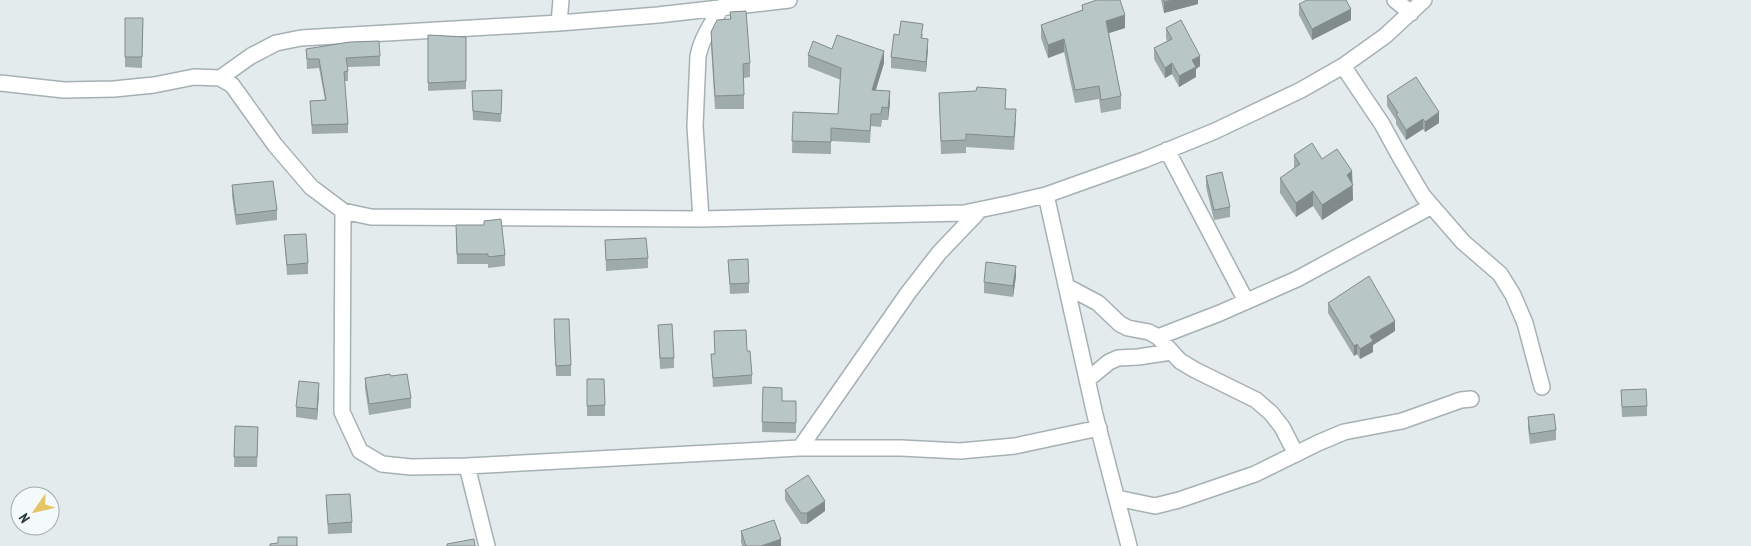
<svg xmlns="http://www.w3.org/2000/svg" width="1751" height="546" font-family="'PT Sans Narrow',sans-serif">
<rect width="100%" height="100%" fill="#e3ebec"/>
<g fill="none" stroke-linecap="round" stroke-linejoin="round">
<defs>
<path id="minor" d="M1395,0L1411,13
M559,23L561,0
M1343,66L1382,124L1400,157L1423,196L1463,242L1500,274L1513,295L1525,323L1542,387
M220,78L251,56L276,43L301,38L559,23L658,15L789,0
M0,83L64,90L114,89L154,85L194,77L220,78L232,85L275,145L311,187L343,211L371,217L701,219L964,213L1012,203L1046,195L1144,160L1215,131L1301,90L1343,66L1385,36L1424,0
M1167,150L1246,301
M1046,195L1095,415L1129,546
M343,211L342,412L360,451L382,464L411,467L467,466L800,448H901L960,451L1015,446L1099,428
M701,219L695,126L698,56C702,37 712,23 722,7
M1066,286L1098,303L1120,324L1128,328L1149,332L1158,337L1180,361L1195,370L1256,400L1271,413L1282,427L1296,454
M1158,337L1220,313L1297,279L1432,206
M1087,380L1109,362L1118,358L1138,357L1171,352
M800,448L908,293L939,253L980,210
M467,466L487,546
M1117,498L1155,506L1179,500L1255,474L1318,443L1344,432L1402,421L1461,400L1471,399"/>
</defs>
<use href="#minor" stroke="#a6b1b4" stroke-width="18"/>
<use href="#minor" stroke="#fff" stroke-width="15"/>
</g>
<path fill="#9faaaa" d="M1161,0H1198V4L1164,13Z
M1299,4L1351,20L1312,40L1299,15Z
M1082,5L1125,28L1109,33L1121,96V109L1101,113L1099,99L1075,103L1064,52L1048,58L1041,38V25L1082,10Z
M730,12L750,63V77L744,78V109H715L711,46V32L730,19Z
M125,18H143L142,68L125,67Z
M1166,28L1200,66L1196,69V77L1179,87L1172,74L1165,78L1154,59V48L1167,41L1166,38Z
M923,34L922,38L928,49L926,72L891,68V57L899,35Z
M428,35L466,37V89L428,91Z
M306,49L380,56V66L348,67V81H344L348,124V133L312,134L310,101L325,100L319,68L307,69Z
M832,49L884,63L876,90L890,103L888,120H882L881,127L871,126L870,143L831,141V154L792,153L793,112L838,114L841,80L808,67V55Z
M502,90L501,122L473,120L472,91Z
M939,93L1006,109L1016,122L1014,150L966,147V153L941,154Z
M1387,96L1439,123L1425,132L1423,129L1406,140L1396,124V120L1387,106Z
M1294,155L1322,159L1352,171L1353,200L1322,220L1313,206L1296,217L1280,193V178L1294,169Z
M1206,176L1230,207V217L1214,220L1206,187Z
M232,185L277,210V220L236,225L232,196Z
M456,225L505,255V266L488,268V264H457Z
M284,235L308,263V274L287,275Z
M605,240L648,258V268L606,271Z
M728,260L749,283V293L730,294Z
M1016,276L1013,297L984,293V282Z
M1328,303L1395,331L1373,345V352L1360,359L1357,354L1354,356L1328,313Z
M658,325L674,358V368L660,369Z
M554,330L571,365V376H556Z
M714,331L747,351L752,375V384L713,387L711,354H715Z
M391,376L411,398V408L369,415L365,388V378Z
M587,379L605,405V416H587Z
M763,387L782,401H796V433L762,432Z
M1621,390L1647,406V416L1622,417Z
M319,393L317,420L296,417V407Z
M1528,417L1556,430V440L1530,444L1528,428Z
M235,426L258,427L257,467H234Z
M785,490L825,511L807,524H801L785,500Z
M326,495L352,522V533L328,534Z
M741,531L781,546H742L741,542Z"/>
<path fill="#828b8b" d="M1173,0H1198V4L1164,13V2Z
M1351,9V20L1312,40V29Z
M1125,15V28L1106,34V21Z
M928,39V49L926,72V62Z
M1064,39V52L1048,58V45Z
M884,51V63L872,102V90Z
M1200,56V66L1196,69V77L1179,87V76L1192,60Z
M1172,63V74L1165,78V68Z
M890,91V103L888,120V108Z
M1439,112V123L1425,132V122Z
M1423,119V129L1406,140V130Z
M1352,171L1353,200L1322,220V205L1347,175Z
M1313,191V206L1296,217V203Z
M1016,266V276L1013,297V286Z
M1395,321V331L1373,345V352L1360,359V349L1370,336Z
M1357,344V354L1354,356V346Z
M319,383V393L317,420V409Z
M825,501V511L807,524V513Z
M781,539V546H761Z"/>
<path fill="#b9c6c6" stroke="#828b8b" d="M1097,0H1120L1125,15L1106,21L1121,96L1101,100L1099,86L1075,90L1064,39L1048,45L1041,25L1083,10L1082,5Z
M1164,0H1173L1164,2Z
M1307,0H1346L1351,9L1312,29L1299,4Z
M746,11L750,63L743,64L744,95L715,96L711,32L717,20L731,19L730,12Z
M125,18H143L142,57H125Z
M1181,20L1200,56L1192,60L1196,67L1179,76L1172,63L1165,68L1154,48L1172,39L1166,28Z
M901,21L923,24L921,38L928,39L926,62L891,57L894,34L899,35Z
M428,35L466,37V81L428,83Z
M837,35L884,51L872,90L890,91L888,108L882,107L881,114H871L870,131L831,128V142L792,141L793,112L838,114L841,68L808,55L813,41L832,49Z
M379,41L380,56L346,58L348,71L344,72L348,124L312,125L310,101L326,100L319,59H307L306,49L350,42Z
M1416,77L1439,112L1425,122L1423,119L1406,130L1396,114L1398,113L1387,96Z
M977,87L1006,89L1005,109H1016L1014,137L966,134V140L941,141L939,93L976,91Z
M502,90L501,114L473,111L472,91Z
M1312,143L1322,159L1337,149L1352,171L1347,175L1353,185L1322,205L1313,191L1296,203L1280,178L1300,164L1294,155Z
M1222,172L1230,207L1214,210L1206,176Z
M273,181L277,210L236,215L232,185Z
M501,219L505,255L488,257V254H457L456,225H484V221Z
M306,234L308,263L287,265L284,235Z
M646,238L648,258L606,260L605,240Z
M748,259L749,283L730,284L728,260Z
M986,262L1016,266L1013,286L984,282Z
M1369,276L1395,321L1370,336L1373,341L1360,349L1357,344L1354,346L1328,303Z
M554,319H569L571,365L556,366Z
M672,324L674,358H660L658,325Z
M746,330L747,351H750L752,375L713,378L711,354H715L714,331Z
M390,374L391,376L407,374L411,398L369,404L365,378Z
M587,379H604L605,405L587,406Z
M299,381L319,383L317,409L296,407Z
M763,387L782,388V401H796V423L762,422Z
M1646,389L1647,406L1622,407L1621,390Z
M1554,414L1556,430L1530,434L1528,417Z
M235,426L258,427L257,457H234Z
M808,475L825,501L807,513H801L785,490Z
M350,494L352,522L328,524L326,495Z
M774,520L781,539L761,546H746L741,531Z
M278,537H297V546H270V544L278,543Z
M474,539L475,546H447V544Z"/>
<g transform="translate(35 511) rotate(236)"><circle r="24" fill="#f4f9f9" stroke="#a1abad"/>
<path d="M0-4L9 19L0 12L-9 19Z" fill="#e5c568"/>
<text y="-8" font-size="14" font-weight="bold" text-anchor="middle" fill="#25363c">N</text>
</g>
</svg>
